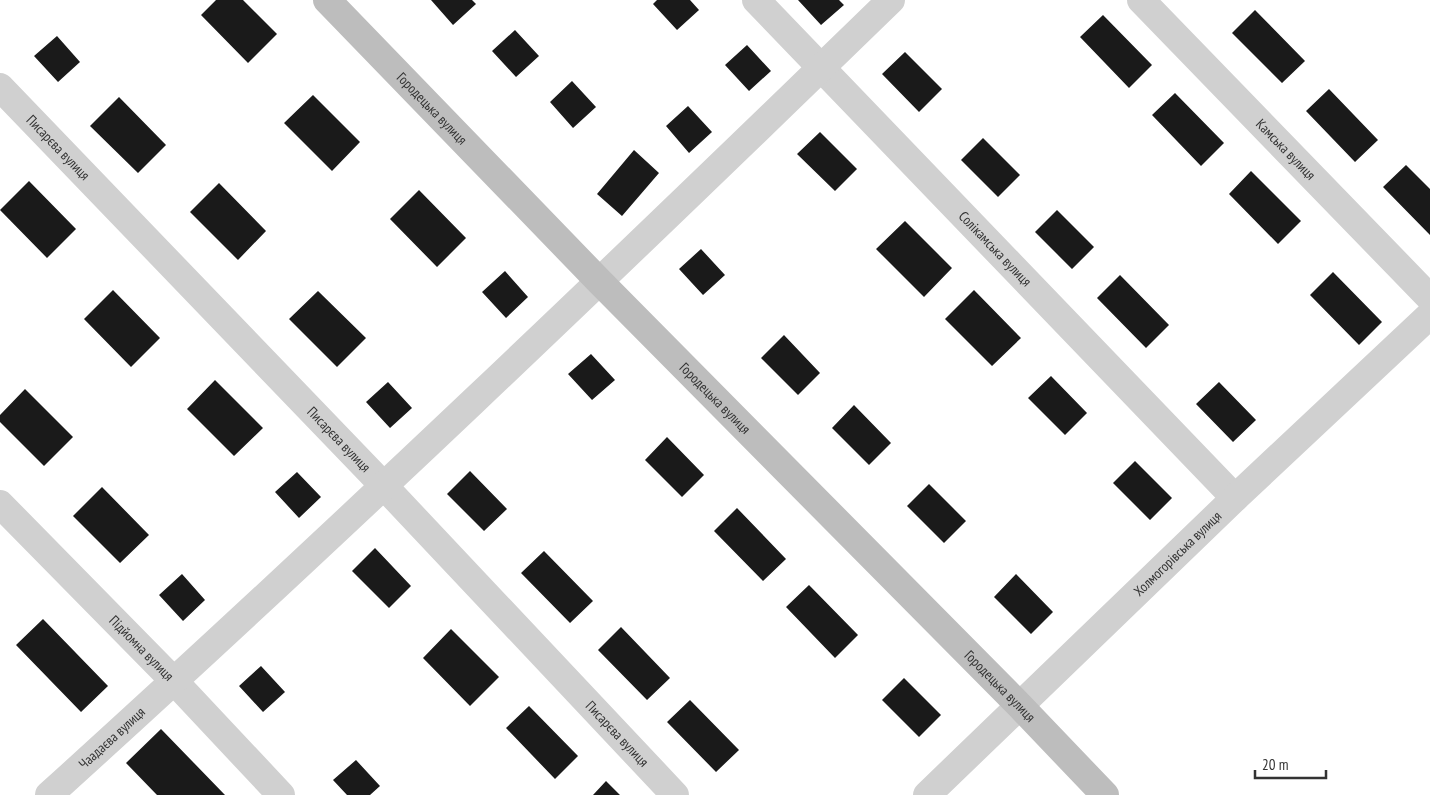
<svg xmlns="http://www.w3.org/2000/svg" width="1430" height="795" font-family="'PT Sans Narrow',sans-serif">
<rect width="100%" height="100%" fill="#fff"/>
<path fill="#1a1a1a" d="M216,0H243L277,34L248,63L201,15Z
M431,0H472L476,4L453,25Z
M657,0H690L699,10L677,30L653,4Z
M798,0H839L844,5L821,25Z
M1255,10L1305,61L1282,83L1232,33Z
M1103,15L1152,65L1129,88L1080,37Z
M515,30L539,56L516,77L492,51Z
M57,36L80,62L58,82L34,56Z
M747,45L771,71L749,91L725,65Z
M905,52L942,89L919,112L882,74Z
M572,81L596,107L573,128L550,102Z
M1329,89L1378,140L1355,162L1306,111Z
M1175,93L1224,143L1201,166L1152,115Z
M313,95L360,142L332,171L284,123Z
M119,97L166,145L138,173L90,126Z
M688,106L712,132L689,153L666,126Z
M820,132L857,169L835,191L797,154Z
M983,138L1020,175L998,197L961,160Z
M634,150L659,173L622,216L597,194Z
M1406,165L1430,189V235L1383,187Z
M1251,171L1301,221L1278,244L1229,194Z
M29,181L76,229L47,258L0,210Z
M219,183L266,231L238,260L190,212Z
M419,190L466,238L437,267L390,219Z
M1057,210L1094,247L1072,269L1035,232Z
M905,221L952,268L924,297L876,249Z
M701,249L725,275L703,295L679,269Z
M505,271L528,297L506,318L482,292Z
M1333,272L1382,322L1359,345L1310,295Z
M1120,275L1169,325L1146,348L1097,298Z
M113,290L160,338L131,367L84,319Z
M974,290L1021,338L992,366L945,319Z
M318,291L366,338L337,367L289,319Z
M784,335L820,373L798,395L761,358Z
M591,354L615,380L592,400L568,374Z
M1051,376L1087,413L1065,435L1028,398Z
M215,380L263,428L234,456L187,409Z
M388,382L412,408L390,428L366,402Z
M1219,382L1256,420L1233,442L1196,404Z
M25,389L73,437L44,466L0,422V415Z
M854,405L891,443L869,465L832,428Z
M667,437L704,475L682,497L645,460Z
M1135,461L1172,498L1150,520L1113,483Z
M470,471L507,509L484,531L447,494Z
M297,472L321,497L299,518L275,492Z
M929,484L966,521L944,543L907,506Z
M102,487L149,535L120,563L73,516Z
M737,508L786,559L763,581L714,531Z
M375,548L411,586L389,608L352,571Z
M544,551L593,601L570,623L521,573Z
M182,574L205,600L183,621L159,595Z
M1016,574L1053,612L1031,634L994,597Z
M809,585L858,635L835,658L786,607Z
M43,619L108,686L81,712L16,645Z
M621,627L670,678L647,700L598,650Z
M451,629L499,677L470,706L423,658Z
M261,666L285,692L263,712L239,686Z
M904,678L941,715L919,737L882,700Z
M690,700L739,750L716,772L667,722Z
M529,706L578,756L555,779L506,728Z
M161,729L225,795H157L126,763Z
M356,760L380,786L370,795H347L333,780Z
M606,781L620,795H593Z"/>
<g fill="none" stroke-linecap="round" stroke-linejoin="round">
<g stroke="#d0d0d0" stroke-width="28">
<path id="s1" d="M756,0L1235,498"/>
<path id="s2" d="M1141,0L1430,298"/>
<path id="s3" d="M0,87L383,485L675,795"/>
<path id="s4" d="M0,504L174,681L281,795"/>
<path id="s5" d="M49,795C335,536 614,269 891,0"/>
<path id="s6" d="M927,795L1235,498L1430,315"/>
</g>
<path stroke="#bdbdbd" stroke-width="28" id="s7" d="M327,0L599,281L1020,706L1105,795"/>
</g>
<g text-anchor="middle" stroke-width="5" stroke-linejoin="round" paint-order="stroke">
<g font-size="14" fill="#333" stroke="#fff">
<text dy="5" stroke="none"><textPath href="#s7" startOffset="151">Городецька вулиця</textPath></text>
<text dy="5" stroke="none"><textPath href="#s3" startOffset="84">Писарєва вулиця</textPath></text>
<text dy="5" stroke="none"><textPath href="#s2" startOffset="208">Камська вулиця</textPath></text>
<text dy="5" stroke="none"><textPath href="#s1" startOffset="345">Солікамська вулиця</textPath></text>
<text dy="5" stroke="none"><textPath href="#s7" startOffset="556">Городецька вулиця</textPath></text>
<text dy="5" stroke="none"><textPath href="#s3" startOffset="489">Писарєва вулиця</textPath></text>
<text dy="5" stroke="none"><textPath href="#s6" startOffset="348">Холмогорівська вулиця</textPath></text>
<text dy="5" stroke="none"><textPath href="#s4" startOffset="202">Підйомна вулиця</textPath></text>
<text dy="5" stroke="none"><textPath href="#s7" startOffset="961">Городецька вулиця</textPath></text>
<text dy="5" stroke="none"><textPath href="#s3" startOffset="894">Писарєва вулиця</textPath></text>
<text dy="5" stroke="none"><textPath href="#s5" startOffset="85">Чаадаєва вулиця</textPath></text>
</g>
</g>
<path d="M1255 770v8h71v-8" fill="none" stroke="#333333" stroke-width="2.5"/>
<text x="1262" y="770" font-size="15" fill="#333333" stroke="#ffffff" stroke-width="4" paint-order="stroke">20 m</text>
</svg>
